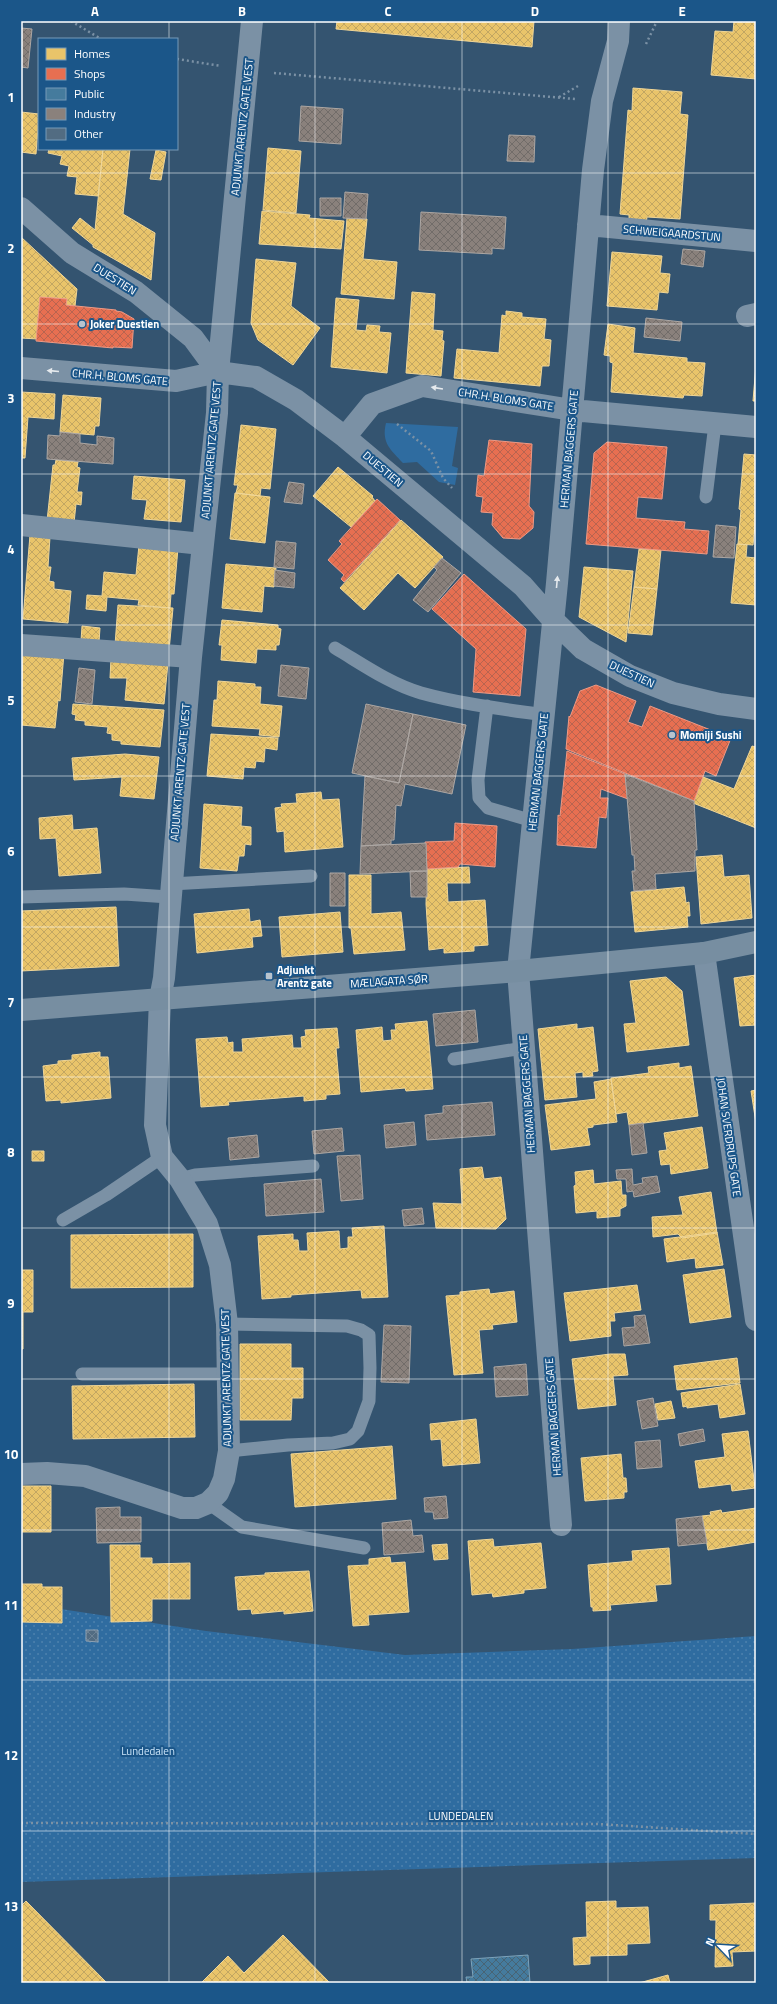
<svg xmlns="http://www.w3.org/2000/svg" width="777" height="2004" font-family="'Titillium Web',sans-serif">
<defs>
<pattern id="park-dots" width="8" height="8" patternUnits="userSpaceOnUse"><rect width="8" height="8" fill="#2f6ca0"/><path d="M2 2h.1M6 6h.1" fill="none" stroke="#4e82ae" stroke-width="1.8" stroke-linecap="round"/></pattern>
<pattern id="homes-cross-hatch" width="8" height="8" patternUnits="userSpaceOnUse"><rect width="8" height="8" fill="#e9c46a"/><path d="M0 0l8 8M0 8l8-8" fill="none" stroke="#c2a662"/></pattern>
<pattern id="shops-cross-hatch" width="8" height="8" patternUnits="userSpaceOnUse"><rect width="8" height="8" fill="#e76f51"/><path d="M0 0l8 8M0 8l8-8" fill="none" stroke="#b86450"/></pattern>
<pattern id="public-cross-hatch" width="8" height="8" patternUnits="userSpaceOnUse"><rect width="8" height="8" fill="#457b9d"/><path d="M0 0l8 8M0 8l8-8" fill="none" stroke="#486474"/></pattern>
<pattern id="industry-cross-hatch" width="8" height="8" patternUnits="userSpaceOnUse"><rect width="8" height="8" fill="#8a817c"/><path d="M0 0l8 8M0 8l8-8" fill="none" stroke="#716c69"/></pattern>
<pattern id="building-cross-hatch" width="8" height="8" patternUnits="userSpaceOnUse"><rect width="8" height="8" fill="#526c82"/><path d="M0 0l8 8M0 8l8-8" fill="none" stroke="#6c8295"/></pattern>
</defs>
<rect width="100%" height="100%" fill="#345470"/>
<path fill="#2f6ca0" d="M386,423L458,427L452,466L458,468L455,485L439,482L417,462L403,463C391,450 381,443 386,423Z"/>
<path fill="url(#park-dots)" d="M21,1603L206,1631L405,1655L572,1649L756,1636V1858L21,1882Z"/>
<path fill="url(#homes-cross-hatch)" stroke="#f0d697" d="M337,21H534L532,47L336,29Z
M734,21H756V79L711,75L715,31L733,32Z
M633,88L682,92L680,114L688,115L680,219L647,217L646,224L629,223V215L620,214L628,110L632,111Z
M21,112L39,114L36,154L21,152Z
M268,148L301,151L296,213L263,210Z
M49,149H103L98,196L75,194L77,177L67,176L69,166L60,164L62,156L48,153Z
M103,149H130L123,214L155,233L151,280L93,247V245L72,228L80,218L95,230Z
M156,150L166,152L161,180L150,179Z
M262,211L310,215L309,218L344,221L341,249L259,244Z
M347,218L367,219L363,259L397,262L394,299L341,294Z
M21,237L77,289L75,306L66,305L67,299L40,297L37,339L21,338Z
M612,252L662,256L660,273L670,274L668,293L659,292L657,310L607,306Z
M256,259L296,263L291,306L320,328L293,365L258,340L251,323Z
M412,292L435,294L433,330L443,331L442,340L444,341L441,376L406,373Z
M336,298L359,300L356,330L366,331L367,325L380,326L379,332L391,333L387,373L331,367Z
M506,311L522,313V317L546,319L544,339L551,340L549,366H542L540,386L454,378L457,349L499,353L502,315L506,316Z
M608,324L635,328L633,353L687,358V362L705,363L702,396L684,395L683,398L611,392L613,363L610,362V356L604,355Z
M756,365V401H753Z
M21,392L55,394L54,419L28,417L25,458H21Z
M63,395L101,398L99,426H95L94,435L60,432Z
M241,425L276,429L270,489L261,488L260,496L236,493L238,485H234Z
M744,454L756,455V516L753,545L738,544L741,510L739,509Z
M56,460L78,462L77,467L80,468L77,492H82L81,505L76,504L74,523L47,521L53,465H55Z
M338,467L373,496L372,497L375,501L351,527L313,496Z
M134,476L185,480L181,522L144,519L147,500L132,499Z
M235,493L270,497L265,543L230,539Z
M401,520L443,557L415,588L398,573L364,610L340,588Z
M30,535L50,537L48,567H51L49,581L54,582V589L71,591L68,623L23,619Z
M737,544L747,545L746,557L756,558V605L731,603Z
M139,545L178,548L174,594H171L170,608L138,605L139,600L107,597L106,611L86,609L87,595L102,596L104,572L136,575Z
M639,549L661,550L657,589L634,587Z
M226,564L276,568L274,587L264,586L262,612L222,608Z
M584,567L633,571L626,642L579,617Z
M634,587L657,589L652,635L628,633Z
M118,605L173,608L169,651L115,645Z
M222,620L278,625V628L281,629L279,645H276V650L257,649L256,663L221,660L222,645H219Z
M82,626L100,628L99,642L81,641Z
M23,650L64,653L60,701L58,700L55,728L21,725Z
M111,658L168,663L164,704L125,700L127,678H110Z
M218,681L255,684V687H261L260,704L282,706L279,737L259,735L260,729L212,726L214,700H217Z
M73,704L164,710L160,747L121,744V741L112,740V734L107,733L108,727L85,725V721L75,720L76,715L72,714Z
M211,734L278,738L277,750L265,748L264,762L256,761L255,768L244,767L243,779L207,776Z
M752,746L756,747V828L693,803L703,777L734,789Z
M125,754L159,757L154,799L120,796L122,777L74,780L72,758Z
M321,792L322,800L339,799L343,847L285,852L284,831L277,832L275,808L282,807L281,804L297,803L296,794Z
M204,804L242,807L241,826L251,827V845L245,844L244,856H239L237,871L200,868Z
M72,815L73,830L97,828L101,873L59,876L56,838L40,839L39,818Z
M722,855L724,877L749,875L752,918L701,924L696,857Z
M469,867L470,883H447L448,902L485,900L488,945L474,946V951L444,953V948L429,950L426,904L427,869Z
M349,875H371V914L401,912L405,950L354,954L351,928H349Z
M684,887L686,903L689,902L690,916H687L688,927L635,932L631,892Z
M116,907L119,966L21,971V911Z
M249,909L250,922L260,920L262,936L252,937L253,947L197,953L194,914Z
M340,912L343,952L282,957L279,917Z
M756,975V1025L740,1026L734,978Z
M666,977L682,991L689,1045L627,1052L624,1024L636,1023L630,981Z
M427,1021L433,1089L406,1091L405,1088L361,1092L356,1030L382,1027L383,1041L392,1040L391,1030H396L395,1024Z
M577,1024V1029L593,1027L598,1071L592,1072L593,1076L583,1077V1072L575,1073L577,1097L545,1100L538,1029Z
M337,1028L339,1048H336L340,1094L326,1095V1099L304,1101V1096L228,1102L229,1105L201,1107L196,1039L227,1037L228,1043L233,1042V1052H243L242,1039L292,1035L293,1048H302L301,1037L306,1036L305,1030Z
M100,1052V1057H108L111,1098L61,1103V1100L46,1101L43,1066L58,1064V1061L72,1060V1055Z
M679,1063V1068L691,1066L698,1116L629,1125L627,1112L616,1114L611,1078L649,1073L648,1067Z
M611,1079L617,1122L593,1125V1127L587,1128L590,1145L551,1150L545,1105L596,1099L594,1082Z
M756,1090V1123L751,1091Z
M702,1127L708,1168L671,1174L670,1164L661,1165L659,1151L667,1150L664,1133Z
M32,1151H44V1161H32Z
M482,1167L484,1179L501,1177L506,1219L496,1229L436,1228L433,1203L462,1204L460,1169Z
M593,1170L594,1184L621,1181L622,1195H626V1206L620,1209V1216L597,1218V1211L576,1213L574,1186L576,1185L575,1172Z
M711,1192L717,1233L682,1238L678,1234L653,1237L652,1217L683,1215L679,1197Z
M384,1226L388,1297L362,1298L361,1290L291,1295V1297L262,1299L258,1236L293,1234V1240H298L299,1251H308L307,1233L339,1231L340,1249L348,1248V1237H353L352,1228Z
M717,1232L723,1265L696,1268L695,1258L667,1262L664,1239Z
M193,1234V1287L71,1288V1235Z
M724,1269L731,1317L690,1323L683,1275Z
M21,1270H33V1312H23V1349H21Z
M637,1285L641,1310L614,1313L615,1321H610L611,1336L570,1341L564,1293Z
M489,1289L490,1294L514,1291L517,1322L492,1325L493,1329L479,1330L483,1373L454,1375L446,1296L460,1295V1292Z
M240,1344H291V1368H303V1398H292L291,1420H240Z
M610,1354H625L628,1375L613,1376L616,1405L578,1409L572,1359Z
M737,1358L740,1383L677,1390L674,1366Z
M194,1384L195,1437L73,1439L72,1386Z
M740,1384L745,1414L720,1418L718,1404L687,1408V1406L683,1407L681,1393Z
M671,1401L675,1418L658,1420L655,1404Z
M476,1419L480,1463L443,1466L441,1439L431,1440L430,1424Z
M748,1431L755,1488L732,1491L731,1484L699,1488L695,1461L725,1457L722,1434Z
M392,1446L396,1499L295,1507L291,1454Z
M621,1454L623,1478H626L627,1492H624V1498L585,1501L581,1458Z
M21,1486H51V1532H21Z
M756,1508V1542L708,1550L702,1516L711,1515L710,1512L721,1510L722,1513Z
M493,1539L494,1547L541,1543L546,1588L524,1590V1593L493,1597L492,1593L472,1595L468,1541Z
M447,1544L448,1559L434,1560L432,1545Z
M110,1545H140V1558H152V1564L190,1563V1599H152V1621L111,1622Z
M669,1548L671,1584L655,1585L657,1601L610,1605L611,1610L593,1611V1607H591L588,1565L633,1561L632,1551Z
M390,1557L391,1563L405,1562L409,1612L368,1615L369,1625L353,1626L348,1566L369,1565V1559Z
M309,1571L313,1611L284,1614V1611L252,1614L251,1609L238,1610L235,1577L265,1575V1573Z
M21,1584H42V1587H62V1623L21,1622Z
M26,1901L107,1983H24L21,1980V1906Z
M616,1901V1908L648,1907L650,1943L627,1944V1955L590,1956V1964L574,1965L573,1938L587,1937L586,1902Z
M756,1903V1951L732,1952L733,1966L715,1967L716,1920H710V1905Z
M283,1935L330,1983H201L228,1956L244,1973Z
M668,1975L670,1983H639Z"/>
<path fill="url(#shops-cross-hatch)" stroke="#ee9a85" d="M40,297L67,299L66,305L116,310V311L122,312L134,319L132,348L113,347V348L36,341Z
M489,440L532,444L529,506L534,512L533,528L520,539L503,538L492,525L493,513L481,512L483,497L476,496L478,475L484,476Z
M607,442L667,447L662,499L638,497L636,518L685,522L684,529L709,531L707,554L586,544L594,453Z
M377,499L400,520L344,582L341,579L344,575L328,560L342,544L339,541Z
M464,574L526,629L520,696L473,692L476,649L432,609Z
M596,685L636,701L628,722L642,727L650,706L731,738L716,776L705,771L694,801L566,749L569,716L570,717L580,691Z
M567,751L625,774L628,799L601,789L600,798H608L606,818L599,817L596,848L557,845L558,815L560,816Z
M455,823L497,826L495,867L460,864L458,867L427,869L425,842L454,841Z"/>
<path fill="url(#public-cross-hatch)" stroke="#7da3ba" d="M528,1955L530,1983H467L466,1977H473L471,1959Z"/>
<path fill="url(#industry-cross-hatch)" stroke="#ada7a3" d="M21,28L32,29L28,68L21,67Z
M301,106L343,109L341,144L299,141Z
M509,135L535,136L534,162L507,161Z
M345,192L368,194L366,219L343,218Z
M320,198H341V216H320Z
M421,212L506,217L504,249L492,248V254L419,250Z
M683,249L705,251L703,267L681,264Z
M646,318L682,322L680,341L644,337Z
M60,432L80,434V443L97,445V436L114,438L113,464L47,459L48,435L60,436Z
M289,482L304,484L302,504L284,502Z
M716,525L736,527L734,558L713,557Z
M276,541L296,543L294,569L274,567Z
M442,558L461,573L428,612L413,600L437,570L434,567Z
M275,570L295,573L294,588L274,586Z
M281,665L309,668L306,699L278,696Z
M79,668L95,670L92,704L75,702Z
M366,704L413,714L399,783L352,773Z
M413,714L466,725L452,794L405,784L401,806L396,805L394,840H391V844L361,846L365,776L399,783Z
M625,774L694,801L697,850H695V871L655,874L656,889L634,891L632,871H635L634,855H632Z
M426,843L427,871L360,874L361,846Z
M410,871H427V897H411Z
M330,873H345V906H330Z
M475,1010L478,1042L436,1046L433,1014Z
M492,1102L495,1135L427,1140L425,1115L443,1113V1106Z
M414,1122L416,1145L386,1148L384,1125Z
M643,1123L647,1153L632,1155L629,1125Z
M342,1128L344,1151L314,1154L312,1131Z
M257,1135L259,1157L230,1160L228,1138Z
M360,1155L363,1199L341,1201L337,1156Z
M632,1169L633,1185L643,1183L642,1178L657,1176L660,1192L634,1197L633,1191L627,1192L626,1179H617L616,1170Z
M321,1179L324,1212L266,1216L264,1184Z
M422,1208L424,1224L404,1226L402,1210Z
M645,1315L650,1343L624,1346L622,1328L635,1327L634,1316Z
M384,1325L411,1326L409,1383L381,1382Z
M526,1364L528,1395L496,1397L494,1367Z
M653,1398L658,1426L642,1429L637,1401Z
M703,1429L705,1441L680,1446L678,1434Z
M660,1440L662,1467L637,1469L635,1442Z
M446,1496L448,1518L434,1519L433,1512H425L424,1498Z
M120,1507V1517H141V1542L97,1543L96,1508Z
M702,1516L707,1543L678,1546L676,1519Z
M411,1520L413,1536L422,1535L424,1552L384,1555L382,1523Z"/>
<path fill="url(#building-cross-hatch)" stroke="#8fa2b3" d="M86,1630H98V1642L86,1641Z"/>
<g fill="none" stroke-linecap="round" stroke-linejoin="round">
<path stroke="#7b91a5" stroke-width="2.5" stroke-dasharray="2 3" stroke-linecap="butt" d="M71,21L101,39
M646,44L657,21
M177,59L221,66
M274,73L575,99
M559,97L578,86
M397,424L431,451L443,478L452,488
M21,1823L598,1824L756,1834"/>
<path stroke="#7b91a5" stroke-width="13" d="M706,497L715,424
M335,648C362,664 390,684 421,693C461,704 503,709 544,715
M487,706L478,780L479,798L488,808L533,821
M171,884L311,876
M21,897L124,894L169,897
M454,1059L524,1048
M180,1179L195,1175L313,1166
M63,1220L106,1195L162,1157
M227,1324L347,1326L361,1330L369,1335L370,1368L369,1401L358,1431L350,1439L333,1443L288,1445L229,1451
M82,1374H228
M208,1503L242,1527L364,1548"/>
<path stroke="#7b91a5" stroke-width="22" d="M21,208L72,253L136,292L193,338L218,372L256,377L296,400L345,437L523,586L553,620L583,649L630,676L673,693L719,704L756,709
M588,225L756,241
M747,316L756,314
M21,368L176,381L218,372
M345,437L372,404L422,386L572,410L756,427
M21,525L202,544
M21,645L191,657
M704,953L756,1320
M21,1474L47,1473L85,1476L182,1508H196L208,1503L218,1493L224,1479L229,1451L227,1324L220,1265L207,1224L180,1179L162,1157L155,1125L160,999L164,978L191,657L217,413L218,372L252,21
M561,1525L518,971L557,583L593,170L602,101L618,41L619,21"/>
<path stroke="#778ea1" stroke-width="22" d="M21,1010L518,971L704,953L756,942"/>
</g>
<defs><path id="oneway-solid" d="M-6-.8H1V-3.2L6.5 0L1 3.2V.8H-6Z"/></defs>
<g fill="#e5e9ed">
<use href="#oneway-solid" transform="translate(53 371) rotate(-175)"/>
<use href="#oneway-solid" transform="translate(437 388) rotate(-171)"/>
<use href="#oneway-solid" transform="translate(557 582) rotate(-85)"/>
</g>
<path fill="none" stroke="#fff" stroke-width="1" stroke-opacity="0.55" d="M169,21V39M315,21V1983M462,21V1983M608,21V1983M169,149V1983M21,173H756M21,324H756M21,474H756M21,625H756M21,776H756M21,927H756M21,1077H756M21,1228H756M21,1379H756M21,1530H756M21,1680H756M21,1831H756"/>
<g fill="#b8c3cd" stroke="#1b5689" stroke-width="1.5">
<circle cx="82" cy="324" r="4"/>
<circle cx="672" cy="735" r="4"/>
<rect x="265" y="972" width="8" height="8" rx="2"/>
</g>
<g text-anchor="middle" stroke-width="4" stroke-linejoin="round" paint-order="stroke">
<g font-size="11" fill="#fff" stroke="#1b5689">
<text transform="translate(242 127) rotate(-84)" y="4">ADJUNKT ARENTZ GATE VEST</text>
<text transform="translate(672 233) rotate(5)" y="4">SCHWEIGAARDSTUN</text>
<text transform="translate(115 279) rotate(32)" y="4">DUESTIEN</text>
<text transform="translate(120 377) rotate(5)" y="4">CHR.H. BLOMS GATE</text>
<text transform="translate(506 399) rotate(9)" y="4">CHR.H. BLOMS GATE</text>
<text transform="translate(569 449) rotate(-85)" y="4">HERMAN BAGGERS GATE</text>
<text transform="translate(211 450) rotate(-85)" y="4">ADJUNKT ARENTZ GATE VEST</text>
<text transform="translate(383 469) rotate(40)" y="4">DUESTIEN</text>
<text transform="translate(632 674) rotate(25)" y="4">DUESTIEN</text>
<text transform="translate(180 772) rotate(-85)" y="4">ADJUNKT ARENTZ GATE VEST</text>
<text transform="translate(538 772) rotate(-84)" y="4">HERMAN BAGGERS GATE</text>
<text transform="translate(389 981) rotate(-4)" y="4">MÆLAGATA SØR</text>
<text transform="translate(527 1094) rotate(-94)" y="4">HERMAN BAGGERS GATE</text>
<text transform="translate(729 1137) rotate(82)" y="4">JOHAN SVERDRUPS GATE</text>
<text transform="translate(226 1378) rotate(-91)" y="4">ADJUNKT ARENTZ GATE VEST</text>
<text transform="translate(553 1417) rotate(-94)" y="4">HERMAN BAGGERS GATE</text>
<text x="461" y="1820">LUNDEDALEN</text>
</g>
<g font-size="11" font-weight="bold" fill="#fff" stroke="#1b5689" text-anchor="start">
<text x="90" y="328">Joker Duestien</text>
<text x="680" y="739">Momiji Sushi</text>
<text x="277" y="974">Adjunkt<tspan x="277" dy="13">Arentz gate</tspan></text>
</g>
<g font-size="11" fill="#cae4f9" stroke="#1b5689">
<text x="148" y="1755">Lundedalen</text>
</g>
</g>
<rect width="777" height="2004" fill="none" stroke="#1b5689" stroke-width="44"/>
<rect x="38" y="38" width="140" height="112" fill="#1b5689" stroke="#769ab8"/>
<rect x="46" y="48" width="20" height="12" fill="#e9c46a" stroke="#769ab8"/>
<text x="74" y="58" font-size="12" fill="#ffffff">Homes</text>
<rect x="46" y="68" width="20" height="12" fill="#e76f51" stroke="#769ab8"/>
<text x="74" y="78" font-size="12" fill="#ffffff">Shops</text>
<rect x="46" y="88" width="20" height="12" fill="#457b9d" stroke="#769ab8"/>
<text x="74" y="98" font-size="12" fill="#ffffff">Public</text>
<rect x="46" y="108" width="20" height="12" fill="#8a817c" stroke="#769ab8"/>
<text x="74" y="118" font-size="12" fill="#ffffff">Industry</text>
<rect x="46" y="128" width="20" height="12" fill="#526c82" stroke="#769ab8"/>
<text x="74" y="138" font-size="12" fill="#ffffff">Other</text>
<g transform="translate(719 1946) rotate(295)" stroke="#1b5689" stroke-width="3" paint-order="stroke">
<path d="M0-3L7 15L0 10L-7 15Z" fill="#ffffff"/>
<text y="-6" font-size="11" font-weight="bold" text-anchor="middle" fill="#ffffff">N</text>
</g>
<rect x="22" y="22" width="733" height="1960" fill="none" stroke="#fff" stroke-width="1.5"/>
<g font-size="13" text-anchor="middle" font-weight="bold" fill="#fff">
<text x="95" y="16">A</text>
<text x="242" y="16">B</text>
<text x="388" y="16">C</text>
<text x="535" y="16">D</text>
<text x="682" y="16">E</text>
<text x="11" y="102">1</text>
<text x="11" y="253">2</text>
<text x="11" y="403">3</text>
<text x="11" y="554">4</text>
<text x="11" y="705">5</text>
<text x="11" y="856">6</text>
<text x="11" y="1007">7</text>
<text x="11" y="1157">8</text>
<text x="11" y="1308">9</text>
<text x="11" y="1459">10</text>
<text x="11" y="1610">11</text>
<text x="11" y="1760">12</text>
<text x="11" y="1911">13</text>
</g>
</svg>
